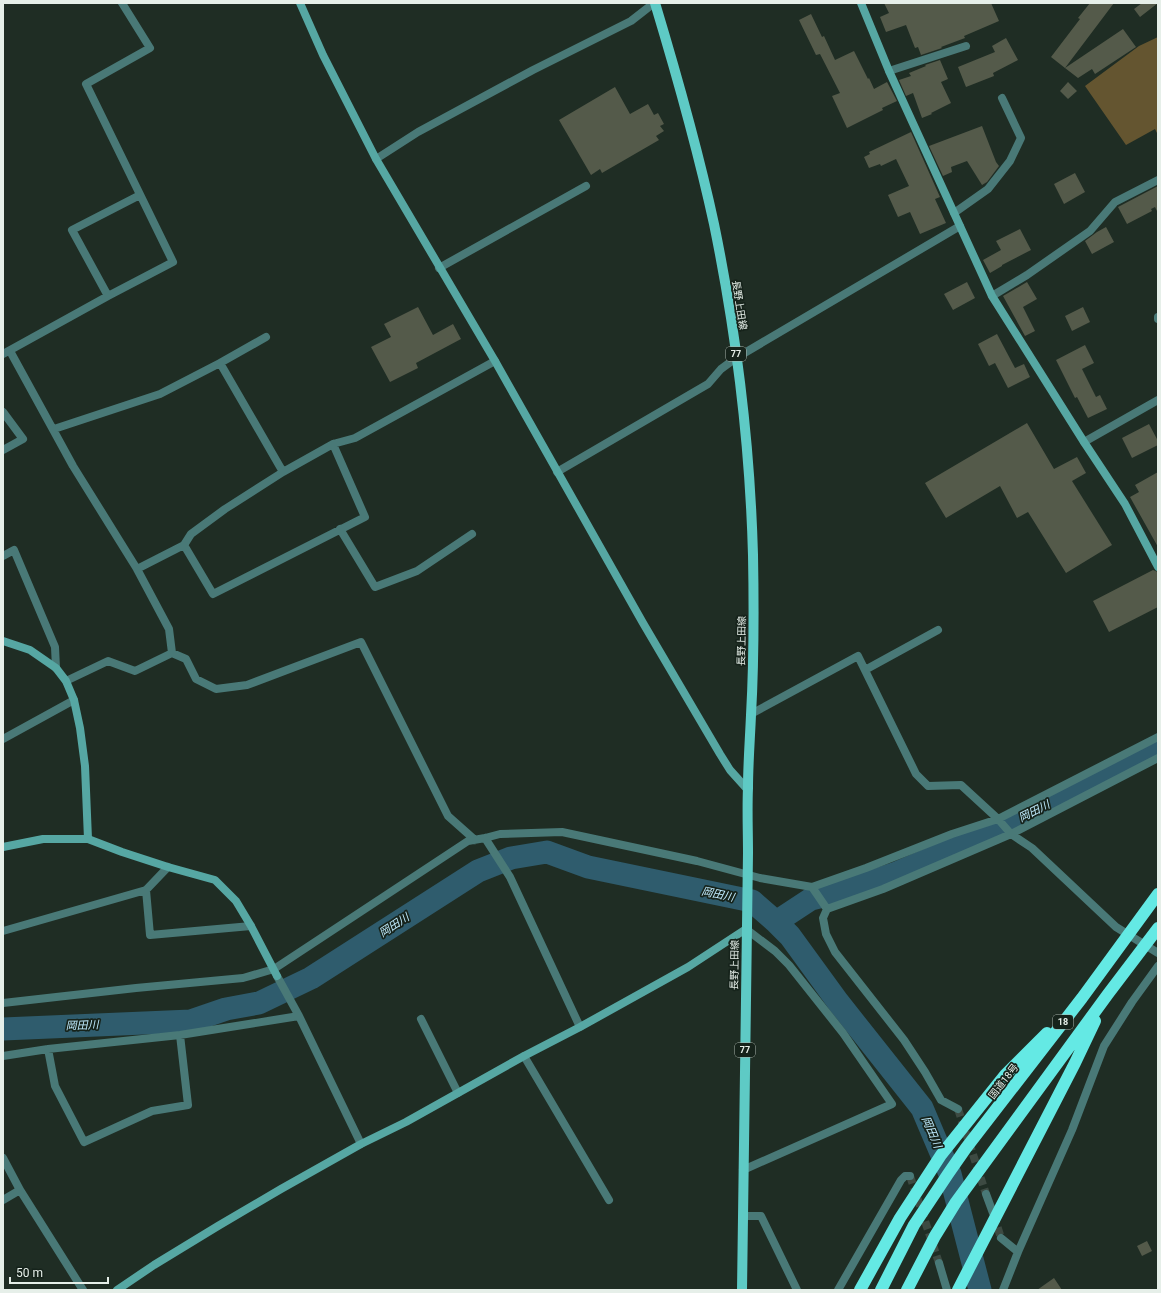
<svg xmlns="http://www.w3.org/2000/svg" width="1161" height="1293" font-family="Roboto,'Noto Sans JP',sans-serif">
<rect width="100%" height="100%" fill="#1f2d24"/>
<path fill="#645530" d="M1158,37V135L1155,129L1126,145L1085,86L1139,46Z"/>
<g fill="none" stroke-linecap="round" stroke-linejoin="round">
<path stroke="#2f5c6d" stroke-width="23" d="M776,922L811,899L846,890L894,874L992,832L1158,749
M3,1029L191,1021L226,1009L259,1003L311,978L478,871L511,858L547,852L588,867L752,901L776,922L790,936L838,1002L922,1108L950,1174L980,1290"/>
</g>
<path fill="#545a4a" d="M884,3H991L999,21L964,36L965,38L941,47L942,48L921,55L918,47L915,48L906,25L886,32L880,17L889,13Z
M1090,3H1114L1065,68L1051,57L1080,19L1078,18Z
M1142,3H1158L1140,17L1134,9Z
M811,14L822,37L824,36L835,60L854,51L868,79L869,78L874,89L887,82L897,101L882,108L883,110L847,128L832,96L840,93L820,54L816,55L799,20Z
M1123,29L1136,47L1095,74L1092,69L1078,78L1065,68Z
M1006,38L1018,60L993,73L994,76L966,87L958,67L995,52L992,46Z
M940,60L948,79L941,82L951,103L931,113L932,114L922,118L913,93L906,96L899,80L911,76L909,73L926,66L925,65Z
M1068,82L1077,91L1068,99L1060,91Z
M615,87L630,114L648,104L654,115L658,113L664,124L660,126L664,131L656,136L659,140L602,173L600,169L591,175L559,120Z
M982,126L996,162L999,166L987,182L982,185L967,161L951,167L952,172L943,176L929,146Z
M911,132L940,197L935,199L946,223L920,234L910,212L898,217L888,195L909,186L896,159L881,166L880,164L869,168L864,157L870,154L869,152Z
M1075,173L1085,192L1064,204L1054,184Z
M1158,186V213L1155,207L1151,209L1152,211L1127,224L1118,207Z
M1106,227L1114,242L1092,254L1085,241L1097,232Z
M1020,229L1031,250L1002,265V266L990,273L983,260L1001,250L996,241Z
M967,282L975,298L953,310L944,294Z
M1027,282L1037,299L1023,307L1035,331L1025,336L1003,296Z
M418,307L433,335L453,324L461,339L416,363L418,368L390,382L371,347L391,337L384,324Z
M1083,307L1090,322L1072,331L1065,316Z
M997,334L1015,368L1024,364L1030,377L1008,388L995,363L989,366L978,344Z
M1085,345L1094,363L1082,369L1096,397L1100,395L1107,409L1088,418L1077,397L1075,398L1056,360Z
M1027,423L1054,469L1077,457L1086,473L1072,481L1112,545L1066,573L1028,512L1017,518L1000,486L946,518L925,483Z
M1149,424L1158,441V445L1132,458L1122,438Z
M1158,472V547L1130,497L1139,492L1135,485Z
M1153,570L1158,572V607L1109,632L1093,601Z
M1147,1241L1152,1251L1142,1256L1137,1246Z
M1054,1278L1062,1290H1037Z"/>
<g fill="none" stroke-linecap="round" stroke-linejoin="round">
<path stroke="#3d4a42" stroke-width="8" stroke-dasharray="8 4" stroke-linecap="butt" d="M958,1109L986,1194
M910,1176L939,1263
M994,1216L1001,1238"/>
<path stroke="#497977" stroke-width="8" d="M889,71L966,46
M376,159L418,132L533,70L631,21L654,3
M954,213L988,189L1010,161L1021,138L1002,98
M439,268L586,186
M108,296L72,230L140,195
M992,296L1027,275L1090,231L1115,202L1158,180
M1158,317V319
M10,351L73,466L137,569L184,545L191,534L225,509L283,472L333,444L355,438L495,361
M3,354L108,296L173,262L86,84L150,48L122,3
M220,363L266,337
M3,412L23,439L3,450
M54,429L160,394L220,363L283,472
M1084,442L1158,400
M557,472L708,384L721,369L736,358L960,226
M340,529L375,587L417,571L472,534
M184,545L213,594L365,517L333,444
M3,556L14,550L55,647L56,668
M137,569L169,629L172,653
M172,653L186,659L196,679L216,689L247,685L361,642L448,816L475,840
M865,670L938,630
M66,681L108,661L135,671L172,653
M751,714L858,656L916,774L928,786L961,785L998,819L1011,834L1032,848L1116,927L1158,953
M3,739L74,700
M485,838L510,877L580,1027
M812,887L827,909L823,918L826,934L835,952L904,1040L925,1072L941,1100L958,1109
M146,890L150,935L251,926
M827,909L883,889L1011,834L1158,758
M3,931L146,890L168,867
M277,976L299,1016L361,1144
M3,1003L136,988L243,978L274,969L468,841L485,838L500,834L562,832L697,861L760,878L812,887L866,868L952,834L998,819L1158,737
M421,1019L458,1093
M48,1049L55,1086L84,1142L152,1111L188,1105L180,1035
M3,1056L48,1049L180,1035L299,1016
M524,1056L609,1200
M3,1158L20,1190L83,1290
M743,1170L892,1104L843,1033L789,965L775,951L746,929
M986,1194L993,1213
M3,1200L20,1190
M743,1216H761L797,1290
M1001,1238L1018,1252
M939,1263L947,1290
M838,1290L901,1180L905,1176H910
M1003,1290L1018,1252L1072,1130L1104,1046L1132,1002L1158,966"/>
<path stroke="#56a7a3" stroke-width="8" d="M300,3L323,55L376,159L495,361L643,623L720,754L730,770L748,790
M861,3L889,71L992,296L1084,442L1125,504L1158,567
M3,641L30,650L56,668L66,681L74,700L80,728L85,766L88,839
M3,847L43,839H88L122,852L168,867L215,880L236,901L251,926L277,976
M117,1290L154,1265L218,1226L281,1189L361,1144L406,1122L524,1056L580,1027L688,967L746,929"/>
<path stroke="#5ecac5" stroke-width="10" d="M655,3C677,76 698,150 714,224C736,331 750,446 753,555C754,608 754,662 751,715C750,739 748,764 748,788C747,810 748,831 748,853L742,1290"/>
<path stroke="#64e9e4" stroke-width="12" d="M860,1290L900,1218L941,1155L1005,1075L1047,1033
M881,1290L914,1225L948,1174L966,1148L1082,998L1158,894
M907,1290L935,1236L956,1202L1108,994L1158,928
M958,1290L1075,1063L1095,1021"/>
</g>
<g text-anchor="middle" stroke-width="3.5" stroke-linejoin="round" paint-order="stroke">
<g fill="#16231b" stroke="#a8b2ab" stroke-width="1">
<rect x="726" y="347" width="20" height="14" rx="3"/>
<rect x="1053" y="1015" width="20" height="14" rx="3"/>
<rect x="735" y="1043" width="20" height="14" rx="3"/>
</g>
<g font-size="9" font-weight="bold" fill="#e6efe9">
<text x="736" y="357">77</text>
<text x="1063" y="1025">18</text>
<text x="745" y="1053">77</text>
</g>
<g font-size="10" fill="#e6efe9" stroke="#16231b">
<text transform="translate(740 305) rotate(81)" y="4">長野上田線</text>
<text transform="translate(741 641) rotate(-89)" y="4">長野上田線</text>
<text transform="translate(734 965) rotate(-89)" y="4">長野上田線</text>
<text transform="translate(1003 1081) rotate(-52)" y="4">国道18号</text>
</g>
<g font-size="11" font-style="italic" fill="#c0ecff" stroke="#16231b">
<text transform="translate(1034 811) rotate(-27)" y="4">岡田川</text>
<text transform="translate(718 894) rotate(12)" y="4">岡田川</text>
<text transform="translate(394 925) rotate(-33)" y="4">岡田川</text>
<text transform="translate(82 1025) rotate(-2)" y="4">岡田川</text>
<text transform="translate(932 1132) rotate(67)" y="4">岡田川</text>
</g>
</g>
<rect width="1161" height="1293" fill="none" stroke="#e6efe9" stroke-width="8"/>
<path d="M10 1277v6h98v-6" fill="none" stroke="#e6efe9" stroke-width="2"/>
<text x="16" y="1277" font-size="12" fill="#e6efe9" stroke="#16231b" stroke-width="3" paint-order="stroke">50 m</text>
</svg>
